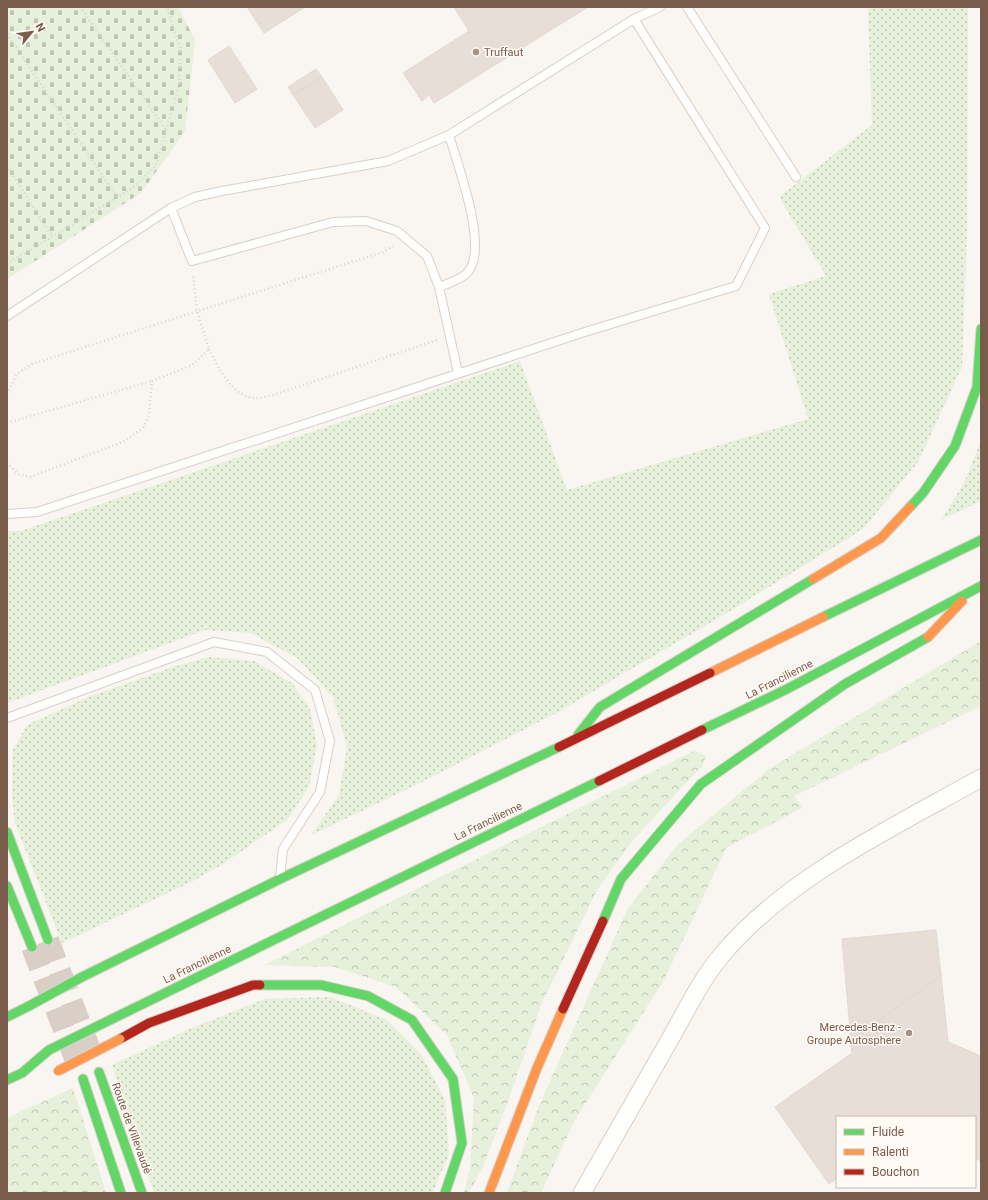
<svg xmlns="http://www.w3.org/2000/svg" width="988" height="1200" font-family="Roboto,sans-serif">
<defs>
<pattern id="grass-dots" width="8" height="8" patternUnits="userSpaceOnUse"><rect width="8" height="8" fill="#e7f0db"/><path d="M2 2h.1M6 6h.1" fill="none" stroke="#c0c6b4" stroke-width="1.8" stroke-linecap="round"/></pattern>
<pattern id="forest-crowns" width="20" height="18" patternUnits="userSpaceOnUse"><rect width="20" height="18" fill="#e7f0db"/><path d="M2 6a3 3 0 1 1 6 0M12 15a3 3 0 1 1 6 0" fill="none" stroke="#c0c6b4"/></pattern>
<pattern id="cemetery-stones" width="16" height="16" patternUnits="userSpaceOnUse"><rect width="16" height="16" fill="#e7f0db"/><path d="M2 7V4a2 2 0 0 1 4 0v3zM10 15v-3a2 2 0 0 1 4 0v3z" fill="#c0c6b4"/></pattern>
</defs>
<rect width="100%" height="100%" fill="#f9f5f0"/>
<path fill="url(#grass-dots)" d="M868,7H968L967,230L962,367L918,462L863,529L720,617L558,712L420,783L311,835L339,795L347,747L333,697L297,658L251,633L205,630L7,703V531H21L520,361L567,490L808,419L769,294L826,276L779,197L872,125Z
M981,441V501L942,519L964,483Z
M208,657L254,661L292,683L310,709L317,744L309,787L287,820L221,865L193,881L62,943L15,823L12,795L13,750L27,725L86,698L170,668Z
M330,997L387,1020L421,1054L445,1100L449,1155L432,1193H154L112,1065L192,1028L265,999Z"/>
<path fill="url(#forest-crowns)" d="M981,641V706L794,796L802,808L726,848L664,980L575,1120L541,1193H507L538,1108L627,910L677,845L769,769Z
M694,751L706,756L703,765L632,841L597,890L541,1005L510,1096L483,1167L469,1193H464L470,1168L474,1098L447,1035L396,987L335,967L264,965Z
M73,1088L106,1193H7V1118Z"/>
<path fill="url(#cemetery-stones)" d="M7,7H178L195,40L185,131L141,193L7,279Z"/>
<path fill="#e6ded7" stroke="#e2d8d2" d="M247,7H305L264,33Z
M454,7H588L434,103L429,95L422,101L403,73L469,31Z
M229,46L257,89L235,103L208,60Z
M316,69L322,77L293,95L288,87Z
M322,77L343,110L315,128L293,95Z
M936,930L941,975L851,1041L842,939Z
M941,975L948,1042L981,1056V1161L975,1158V1117H837V1178L829,1184L775,1107L852,1053L851,1041Z"/>
<g fill="none" stroke-linecap="round" stroke-linejoin="round">
<path stroke="#d9cfc7" stroke-width="22" stroke-dasharray="22 11" stroke-linecap="butt" d="M48,940L90,1050
M32,947L75,1058"/>
<defs>
<path id="lane" d="M687,7L796,177
M171,208L192,261L333,222L366,221L397,231L427,256L439,287C447,284 459,280 466,274C491,252 457,163 449,135
M439,287L458,373
M7,316L171,208L195,197L222,191L388,161L449,135L634,19L660,7
M7,514L37,512L588,331L736,286L765,228L634,19
M7,718L214,642L267,652L315,690L330,741L320,792L283,849L280,877"/>
<path id="street" d="M582,1193C611,1142 640,1092 669,1041C685,1013 700,981 721,956C785,878 894,827 981,778"/>
<path id="fast" d="M910,507L923,493L955,446L977,387L981,329
M823,617L981,540
M702,730L787,689L981,586
M578,735L600,707L813,579
M7,832L48,940
M7,886L32,947
M603,921L621,879L701,784L845,684L928,637
M82,977L280,879L559,747
M260,985H321L368,996L412,1020L453,1079L462,1143L445,1193
M7,1017L29,1006
M112,1019L599,781
M99,1072L142,1193
M83,1079L121,1193
M7,1080L22,1073L49,1050"/>
<path id="slow" d="M813,579L881,538L910,507
M928,637L962,601
M710,673L823,617
M489,1193L537,1068L563,1009"/>
<path id="jam" d="M559,747L710,673
M599,781L702,730
M563,1009L603,921
M120,1039L149,1023L253,985H260"/>
</defs>
<use href="#lane" stroke="#d7d1cb" stroke-width="10"/>
<use href="#street" stroke="#d7d1cb" stroke-width="19"/>
<use href="#fast" stroke="#d9d2cb" stroke-width="11"/>
<use href="#slow" stroke="#d9d2cb" stroke-width="11"/>
<use href="#jam" stroke="#d9d2cb" stroke-width="11"/>
<path stroke="#dcd5d0" stroke-width="2.5" stroke-dasharray="1 3" stroke-linecap="butt" d="M80,7L167,131
M7,34L117,197
M7,166L52,236
M7,264L134,187L156,165L179,86L180,47L167,7
M209,349C218,367 233,399 257,398C262,398 268,396 273,395L437,340
M7,394L17,374L32,364L383,252L393,246
M7,423L152,381
M7,463L18,474L30,477L123,442L143,428L149,415L152,381L192,365L209,349L197,311L193,275"/>
<use href="#lane" stroke="#fefefd" stroke-width="8"/>
<use href="#street" stroke="#fefefd" stroke-width="17"/>
<use href="#fast" stroke="#63d668" stroke-width="9"/>
<use href="#slow" stroke="#ff974d" stroke-width="9"/>
<use href="#jam" stroke="#b3261e" stroke-width="9"/>
<defs>
<path id="fast-bridge" d="M29,1006L82,977
M49,1050L112,1019"/>
<path id="slow-bridge" d="M58,1071L120,1039"/>
</defs>
<use href="#fast-bridge" stroke="#dad1cc" stroke-width="11" stroke-linecap="butt"/>
<use href="#slow-bridge" stroke="#dad1cc" stroke-width="11" stroke-linecap="butt"/>
<use href="#fast-bridge" stroke="#63d668" stroke-width="9"/>
<use href="#slow-bridge" stroke="#ff974d" stroke-width="9"/>
</g>
<g fill="#a69286" stroke="#fffaf3" stroke-width="1.5">
<circle cx="476" cy="52" r="4"/>
<circle cx="909" cy="1033" r="4"/>
</g>
<g text-anchor="middle" stroke-width="3" stroke-linejoin="round" paint-order="stroke">
<g font-size="11" fill="#7a5c4d" stroke="#fffaf3" text-anchor="start">
<text x="484" y="56">Truffaut</text>
<text x="901" y="1031" text-anchor="end">Mercedes-Benz -<tspan x="901" dy="13">Groupe Autosphere</tspan></text>
</g>
<g font-size="11" fill="#7a5c4d" stroke="#fffaf3">
<text transform="translate(779 679) rotate(-27)" y="4">La Francilienne</text>
<text transform="translate(488 821) rotate(-26)" y="4">La Francilienne</text>
<text transform="translate(197 964) rotate(-26)" y="4">La Francilienne</text>
<text transform="translate(132 1128) rotate(70)" y="4">Route de Villevaudé</text>
</g>
</g>
<rect width="988" height="1200" fill="none" stroke="#7a5c4d" stroke-width="16"/>
<rect x="836" y="1116" width="140" height="72" fill="#fffaf3" stroke="#cabbb1"/>
<rect x="844" y="1129" width="20" height="6" fill="#63d668" stroke="#cabbb1"/>
<text x="872" y="1136" font-size="12" fill="#7a5c4d">Fluide</text>
<rect x="844" y="1149" width="20" height="6" fill="#ff974d" stroke="#cabbb1"/>
<text x="872" y="1156" font-size="12" fill="#7a5c4d">Ralenti</text>
<rect x="844" y="1169" width="20" height="6" fill="#b3261e" stroke="#cabbb1"/>
<text x="872" y="1176" font-size="12" fill="#7a5c4d">Bouchon</text>
<g transform="translate(32 32) rotate(61)" stroke="#fffaf3" stroke-width="3" paint-order="stroke">
<path d="M0-3L7 15L0 10L-7 15Z" fill="#7a5c4d"/>
<text y="-6" font-size="11" font-weight="bold" text-anchor="middle" fill="#7a5c4d">N</text>
</g>
</svg>
